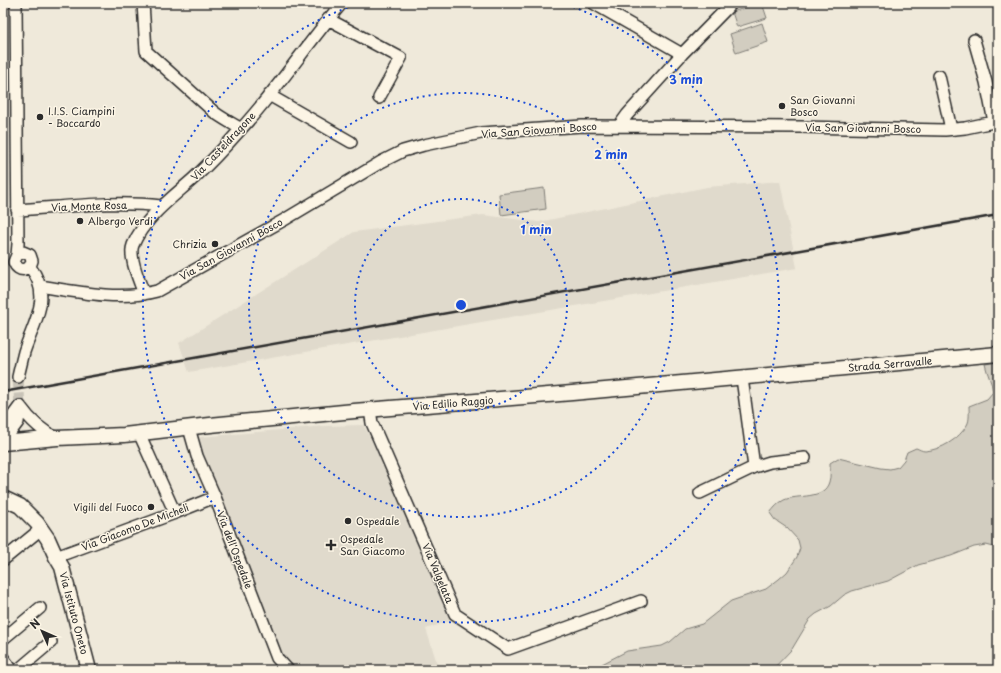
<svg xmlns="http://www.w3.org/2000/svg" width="1001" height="673" font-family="'Playpen Sans',sans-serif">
<rect width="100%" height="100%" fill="#efe9da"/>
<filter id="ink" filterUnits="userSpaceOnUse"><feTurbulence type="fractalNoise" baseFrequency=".025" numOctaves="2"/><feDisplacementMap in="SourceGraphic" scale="8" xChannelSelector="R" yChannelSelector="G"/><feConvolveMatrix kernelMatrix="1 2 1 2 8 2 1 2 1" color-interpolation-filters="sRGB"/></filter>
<g filter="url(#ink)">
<path fill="#e0dacc" d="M3,12L6,229H3Z
M780,181L797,268L189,372L179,343L354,232L483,215L539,222L707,187Z
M363,425L371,438L377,440L456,619L426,629L437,663L401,670H297L289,663L278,648L248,566L201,451L200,437L325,426Z"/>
<path fill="#d2cdc0" stroke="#7e7c76" d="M760,3H762L767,18L737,27L732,12Z
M762,23L768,42L736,53L730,34Z
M544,188L546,209L501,215L499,194Z
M998,362V548L986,545L974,547L951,556L918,565L888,581L852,591L844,595L831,606L816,614L810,619L792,649L772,670H595L602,664L627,651L662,646L670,642L685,629L702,624L731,601L766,589L779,579L787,572L797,557L800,548L798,540L787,528L775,520L770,513C774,508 778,503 784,500C798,494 824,500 829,482C831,476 830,469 830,463L838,458L881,468L890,469L898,467L904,460L907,452L916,448C919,449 922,451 925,451C941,450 959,439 967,425C970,420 969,412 969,406L987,399L993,392C992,382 987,374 985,364Z"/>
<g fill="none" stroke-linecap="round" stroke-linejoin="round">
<path stroke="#c8c3b7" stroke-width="11" stroke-dasharray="11 5.5" stroke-linecap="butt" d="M18,377L20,406"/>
<defs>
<path id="minor" d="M16,3L18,244L17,255L14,262C18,273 30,271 32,261L30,255L23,252L17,255
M143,3L146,51L214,112C223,119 232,123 241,129
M593,3L682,54
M328,19L401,58L379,98
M974,40L986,82L994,122
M939,76L951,129
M269,95L351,142
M619,126L627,115L682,54L732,3
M17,210C65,207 114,200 161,206
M40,286C77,292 121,301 157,291L284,220L381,162L403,151L424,145L481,133L582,126L800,127L945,130L965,128L998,121
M144,294C140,282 128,257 133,245C144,218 173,197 194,178C210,163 225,147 240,130C277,90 307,44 342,3
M18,377C20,368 22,360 24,352C34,322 53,296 30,267
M742,378L754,467
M20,406C30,420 41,431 57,438
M370,410L372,423L455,614L508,649L641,601
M189,428L197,456L215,497L277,658L288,670
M3,429L20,406L18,422L3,442
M139,433L175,513
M700,493L754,467L770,462L805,458
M56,557L175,513L215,497
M3,560L41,529
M3,639L40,608
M3,658L12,670
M18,670L51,642"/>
<path id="major" d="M3,443L57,438L124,435L210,425L354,411L572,393L998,354
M3,498L20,506L37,523L48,539L56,557L62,567L89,670"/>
</defs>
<use href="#minor" stroke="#2b2b2b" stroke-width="14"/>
<use href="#major" stroke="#2b2b2b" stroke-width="17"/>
<use href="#minor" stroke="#fcf5e5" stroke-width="11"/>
<use href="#major" stroke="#fcf5e5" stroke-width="14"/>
<path stroke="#2b2b2b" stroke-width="2.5" d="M3,392L998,215"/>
</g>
</g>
<g fill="none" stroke="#1d4ed8" stroke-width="2" stroke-dasharray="2 4">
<circle cx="461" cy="305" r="106"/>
<circle cx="461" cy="305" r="212"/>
<path d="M562 3A318 318 0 1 1 360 3"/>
</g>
<g fill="#2b2b2b" stroke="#fcf5e5" stroke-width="1.5">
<circle cx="782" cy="106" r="4"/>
<circle cx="40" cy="117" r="4"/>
<circle cx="80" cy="221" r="4"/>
<circle cx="215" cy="244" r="4"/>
<circle cx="151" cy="507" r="4"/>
<circle cx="348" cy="521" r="4"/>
<path d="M329 539h4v4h4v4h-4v4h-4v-4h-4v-4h4z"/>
</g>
<g text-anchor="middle" stroke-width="3" stroke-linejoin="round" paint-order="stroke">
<g font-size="10" fill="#2b2b2b" stroke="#fcf5e5" text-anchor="start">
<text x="790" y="104">San Giovanni<tspan x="790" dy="12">Bosco</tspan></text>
<text x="48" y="115">I.I.S. Ciampini<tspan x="48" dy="12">- Boccardo</tspan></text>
<text x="88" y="225">Albergo Verdi</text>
<text x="207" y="248" text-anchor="end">Chrizia</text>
<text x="143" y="511" text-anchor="end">Vigili del Fuoco</text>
<text x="356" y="525">Ospedale</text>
<text x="340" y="543">Ospedale<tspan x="340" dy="12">San Giacomo</tspan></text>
</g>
<g font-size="10" fill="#2b2b2b" stroke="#fcf5e5">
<text transform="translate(863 128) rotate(1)" y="4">Via San Giovanni Bosco</text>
<text transform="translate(539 130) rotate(-4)" y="4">Via San Giovanni Bosco</text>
<text transform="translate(223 146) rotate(-47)" y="4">Via Casteldragone</text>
<text transform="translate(89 206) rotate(-2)" y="4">Via Monte Rosa</text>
<text transform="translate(231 249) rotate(-29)" y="4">Via San Giovanni Bosco</text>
<text transform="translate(890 364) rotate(-5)" y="4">Strada Serravalle</text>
<text transform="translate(453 403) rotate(-5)" y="4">Via Edilio Raggio</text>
<text transform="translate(135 527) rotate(-21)" y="4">Via Giacomo De Micheli</text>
<text transform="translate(235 550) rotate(69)" y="4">Via dell'Ospedale</text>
<text transform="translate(438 573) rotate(67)" y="4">Via Valgelata</text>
<text transform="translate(74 613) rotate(75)" y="4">Via Istituto Oneto</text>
</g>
</g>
<circle cx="461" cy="305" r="6" fill="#1d4ed8" stroke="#fcf5e5" stroke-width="2"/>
<g font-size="12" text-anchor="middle" font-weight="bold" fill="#1d4ed8" stroke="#fcf5e5" stroke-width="3" stroke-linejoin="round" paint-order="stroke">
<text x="686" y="84">3 min</text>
<text x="611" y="159">2 min</text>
<text x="536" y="234">1 min</text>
</g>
<rect width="1001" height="673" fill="none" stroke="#fcf5e5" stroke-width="16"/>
<rect x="8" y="8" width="985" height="657" fill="none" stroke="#2b2b2b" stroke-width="1.5" filter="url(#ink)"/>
<g transform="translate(42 631) rotate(315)" stroke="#fcf5e5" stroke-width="3" paint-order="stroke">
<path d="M0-3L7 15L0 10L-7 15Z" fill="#2b2b2b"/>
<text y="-6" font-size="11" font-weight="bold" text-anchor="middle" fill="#2b2b2b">N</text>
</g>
</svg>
